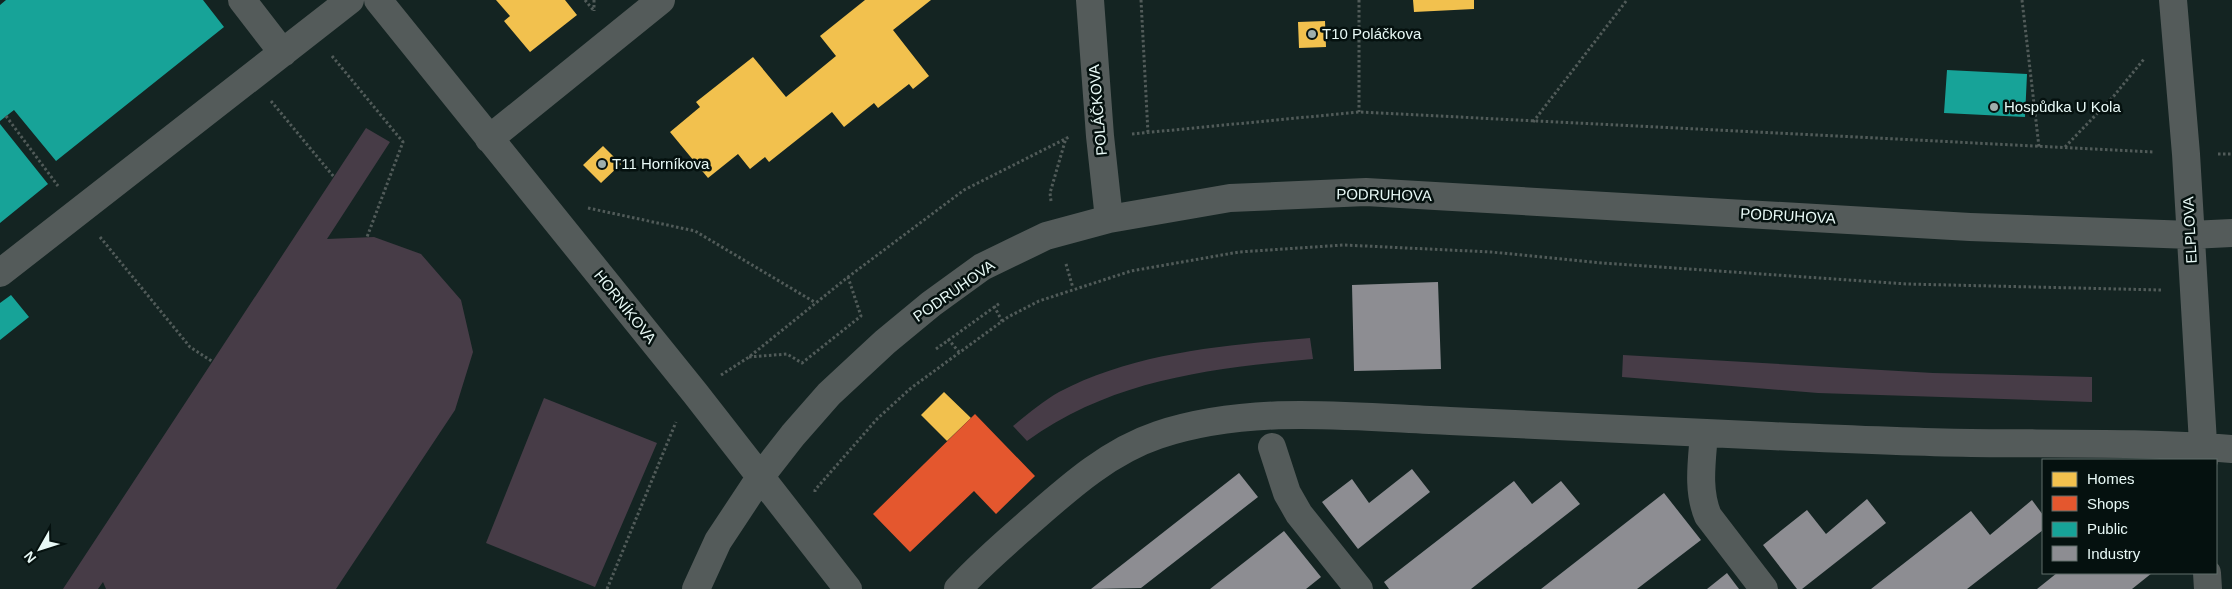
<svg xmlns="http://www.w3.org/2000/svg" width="2232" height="589" font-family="Arial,sans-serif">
<rect width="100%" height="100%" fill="#142422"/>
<path fill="#473c47" d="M366,128L390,142L327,239L374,237L421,254L461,300L473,352L455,410L336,589H106L103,582L98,589H63Z
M1310,338L1313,359C1209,369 1114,379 1027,441L1013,426C1028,414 1043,401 1059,392C1135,352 1226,345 1310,338Z
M1623,355L1933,373L2092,377V402L1818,393L1622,377Z
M544,398L657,443L595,587L486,543Z"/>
<path fill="#f2c14e" d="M496,0H565L577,15L530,52L504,21L510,16Z
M865,0H931L893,30L929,76L913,89L909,84L878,108L874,103L844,127L832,112L769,162L765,157L750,169L738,154L708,178L670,132L700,107L696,102L753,57L786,97L836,56L820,36Z
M1413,0H1474V9L1414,12Z
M1325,21L1326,47L1299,48L1298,22Z
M603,146L621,164L601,183L583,165Z
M944,392L971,418L947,441L921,415Z"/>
<path fill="#e4572e" d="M975,414L1035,476L996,514L974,491L910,552L873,514Z"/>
<path fill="#17a398" d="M6,0H203L224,27L56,161L14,110L0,121V5Z
M1947,70L2027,74L2025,117L1944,113Z
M0,124L48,184L0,223Z
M11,295L29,317L0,340V303Z"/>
<path fill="#8d8d92" d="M1438,282L1441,369L1354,371L1352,285Z
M1412,469L1430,492L1358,549L1322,502L1352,479L1369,503Z
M1239,473L1258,497L1141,588L1091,589Z
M1514,481L1532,504L1561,481L1580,504L1471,589H1389L1384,582Z
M1664,493L1701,540L1637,589H1541Z
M1867,499L1886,523L1802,589H1797L1763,545L1807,510L1826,534Z
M2032,500L2043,515V530L1967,589H1871L1971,511L1990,535Z
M1284,531L1321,577L1306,589H1210Z
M1727,573L1739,589H1707Z
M2057,573H2152L2132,589H2037Z"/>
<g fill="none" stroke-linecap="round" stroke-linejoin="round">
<path stroke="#515b59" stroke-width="3" stroke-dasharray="2.5 2.5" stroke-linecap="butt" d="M585,0L594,11
M594,0V11
M1141,0L1148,133
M1359,0V112
M2022,0L2039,147
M332,56L403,142L367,237
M271,101L334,177
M6,116L58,186
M1533,122L1627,0
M1132,134L1359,112L2154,152
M2065,147L2113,97L2144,59
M2218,154H2232
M1051,201L1050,193L1066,138
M588,208L695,231L816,303
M100,237L190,347L213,362
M1066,264L1073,288
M994,306L1002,321
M948,339L959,352
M936,349L1000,303
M749,357L787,354L802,363L861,316L848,277
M721,375L749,357L848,277L964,190L1069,137
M815,492V490L877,419L911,388L1008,317L1039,301L1131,271L1239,252L1344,245L1491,252L1602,263L1907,284L2161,290
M607,589L676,422"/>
<path stroke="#545b5a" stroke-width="28" d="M242,0L283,53
M378,0L695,393L848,589
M1090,0L1100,136L1109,219
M2173,0L2186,154L2204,460
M489,139L661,0
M0,273L350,0
M1704,433C1702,461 1697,490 1708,516L1764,589
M1272,447L1287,493L1299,514L1359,589
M2207,573L2208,589
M696,589L718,541L761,476L793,435L829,394L885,342L931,304L982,267L1046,236L1109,219L1230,198L1366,192L1970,227L2191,235L2232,233
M958,589C979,566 1003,545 1026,525C1066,490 1107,452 1158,435C1251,404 1354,417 1450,421C1557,426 1664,431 1771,436C1838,439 1905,442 1971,443C2058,444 2145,442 2232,449"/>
</g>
<g fill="#9eaeac" stroke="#05110f" stroke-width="2">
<circle cx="1312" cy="34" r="5"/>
<circle cx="1994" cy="107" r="5"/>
<circle cx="602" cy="164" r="5"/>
</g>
<g text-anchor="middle" stroke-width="5" stroke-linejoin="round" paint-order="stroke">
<g font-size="15" fill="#e8f9f6" stroke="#05110f" text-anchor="start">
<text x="1322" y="39">T10 Poláčkova</text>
<text x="2004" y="112">Hospůdka U Kola</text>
<text x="612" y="169">T11 Horníkova</text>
</g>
<g font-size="15" fill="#e8f9f6" stroke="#05110f">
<text transform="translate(1098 110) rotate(-95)" y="5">POLÁČKOVA</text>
<text transform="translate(1384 195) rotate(1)" y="5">PODRUHOVA</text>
<text transform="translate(1788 216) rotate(3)" y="5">PODRUHOVA</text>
<text transform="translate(2190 230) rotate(-93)" y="5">ELPLOVA</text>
<text transform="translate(954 291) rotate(-35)" y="5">PODRUHOVA</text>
<text transform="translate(625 307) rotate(51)" y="5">HORNÍKOVA</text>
</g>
</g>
<rect x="2042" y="459" width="175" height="115" fill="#05110f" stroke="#606e6b"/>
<rect x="2052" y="472" width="25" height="15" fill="#f2c14e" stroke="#606e6b"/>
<text x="2087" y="484" font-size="15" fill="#e8f9f6">Homes</text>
<rect x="2052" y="496" width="25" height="15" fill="#e4572e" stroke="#606e6b"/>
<text x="2087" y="509" font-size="15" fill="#e8f9f6">Shops</text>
<rect x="2052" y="522" width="25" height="15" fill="#17a398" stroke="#606e6b"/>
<text x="2087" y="534" font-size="15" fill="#e8f9f6">Public</text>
<rect x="2052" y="546" width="25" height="15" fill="#8d8d92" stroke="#606e6b"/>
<text x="2087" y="559" font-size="15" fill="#e8f9f6">Industry</text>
<g transform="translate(40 549) rotate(231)" stroke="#05110f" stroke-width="4" paint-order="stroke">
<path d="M0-4L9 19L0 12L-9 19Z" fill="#e8f9f6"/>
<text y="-8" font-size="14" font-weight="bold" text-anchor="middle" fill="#e8f9f6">N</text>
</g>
</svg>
